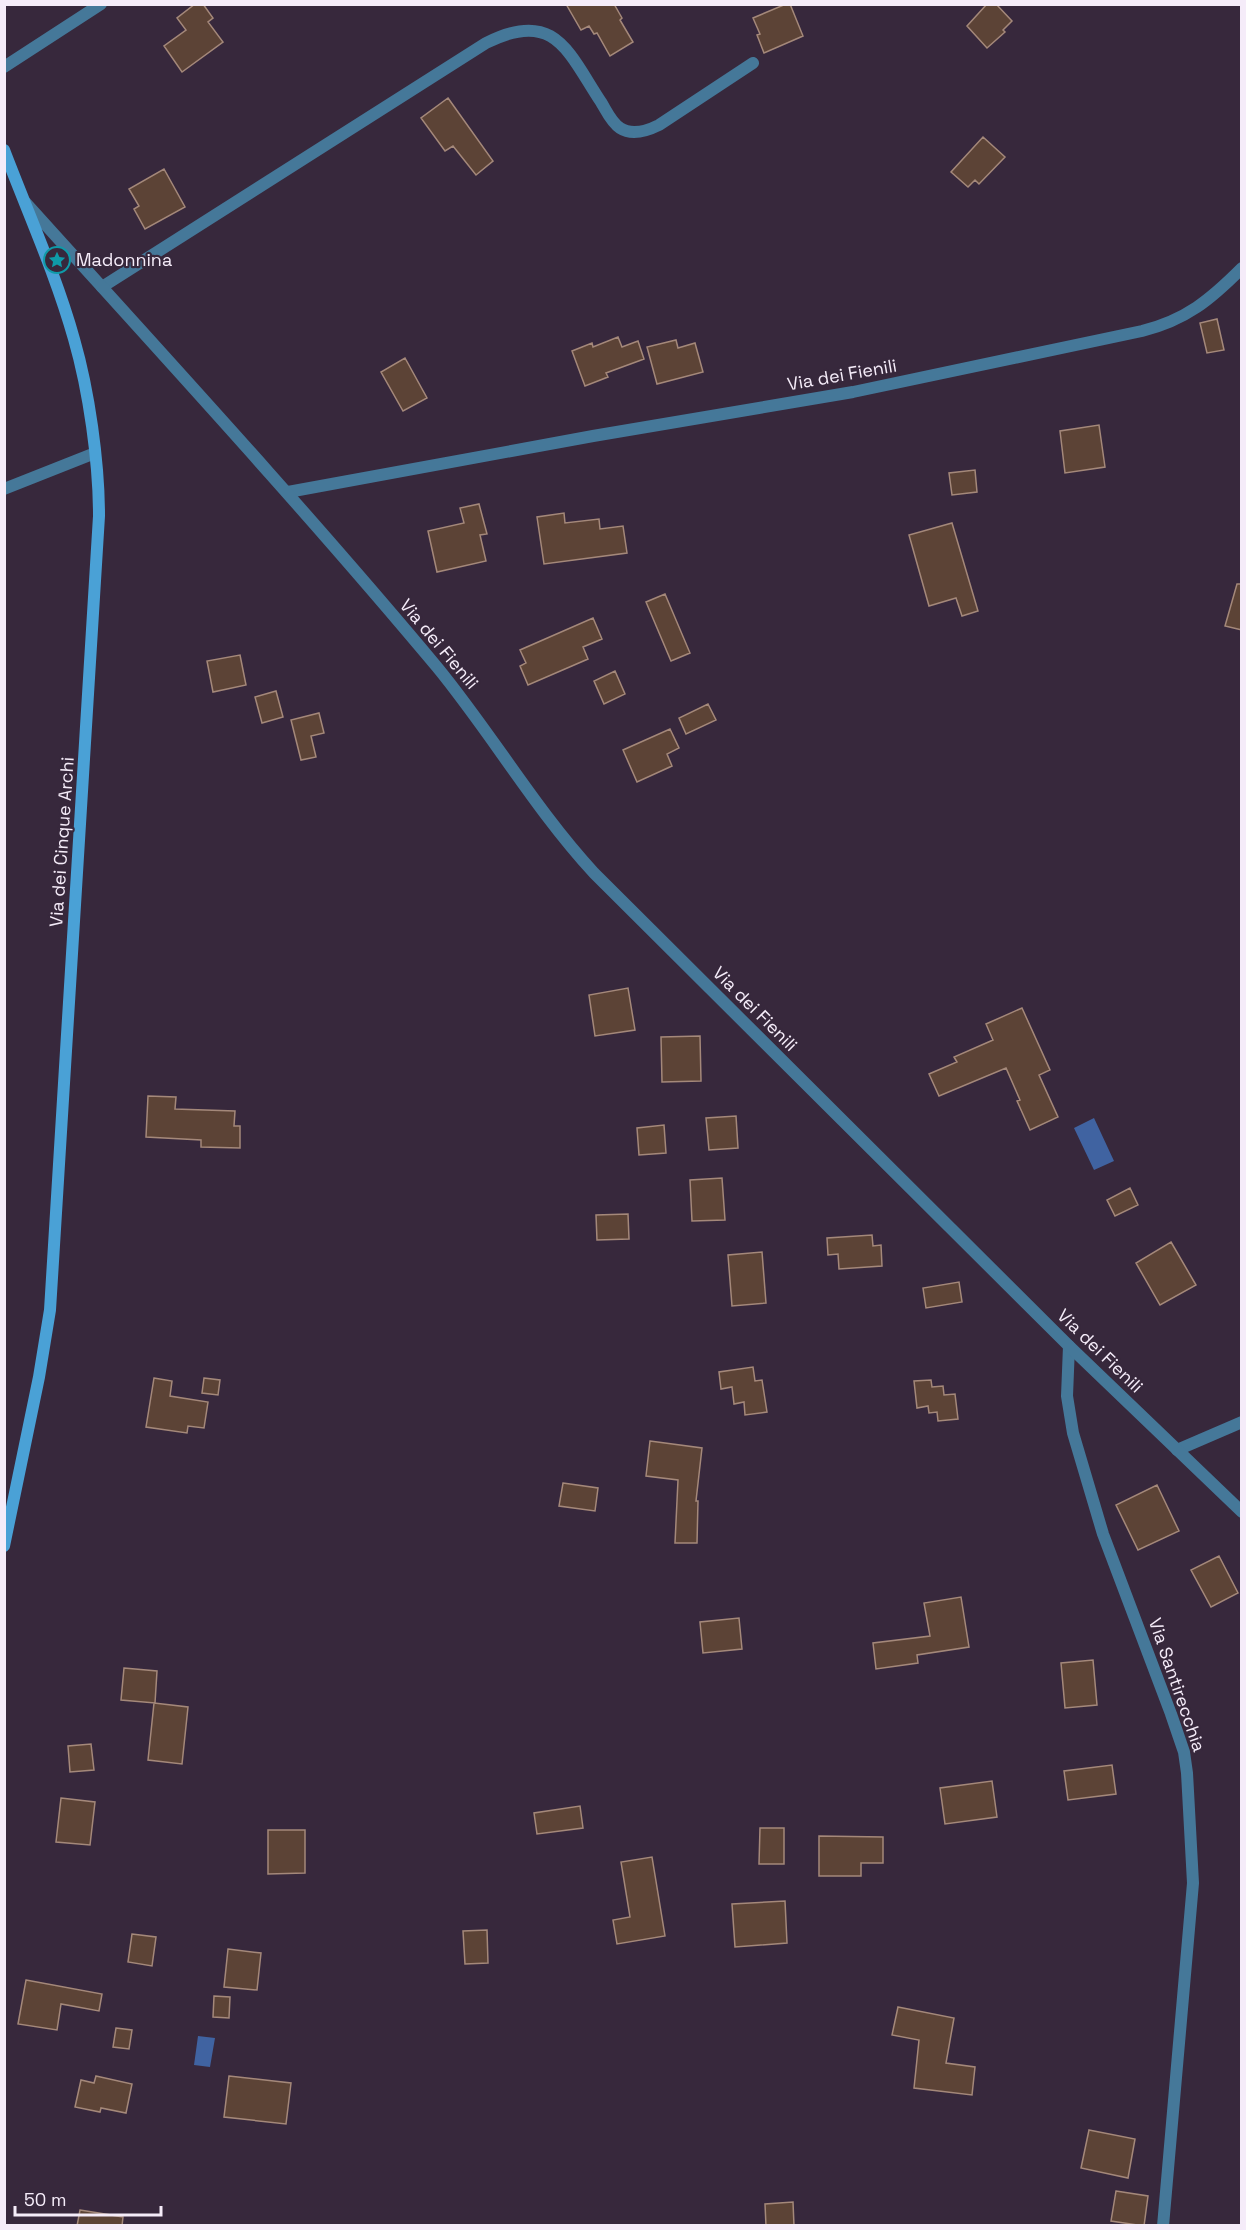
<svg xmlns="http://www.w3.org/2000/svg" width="1246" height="2230" font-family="'Space Grotesk',sans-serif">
<rect width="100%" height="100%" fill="#37283c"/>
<path fill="#4063a1" d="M1094,1118L1114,1161L1094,1170L1074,1128Z
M198,2036L215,2038L210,2067L194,2065Z"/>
<path fill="#5c4336" stroke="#a4887a" stroke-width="1.5" d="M195,4H203L213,18L208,22L223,42L182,72L164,46L186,30L177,18Z
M566,4H614L622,18L620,20L633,42L610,56L597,33L594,34L589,26L581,30Z
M786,4H790L803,36L764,53L757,35L760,34L753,18Z
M987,4H996L1012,21L1003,30L1005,32L987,48L967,26Z
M448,98L493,161L476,175L453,146L445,151L421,118Z
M983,137L1005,157L979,184L975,180L968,187L951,172Z
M164,169L185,207L145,229L134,209L139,206L129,189Z
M1217,319L1224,350L1207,353L1200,323Z
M618,337L622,347L638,341L644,359L606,373L608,377L585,386L572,351L592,343L593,347Z
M676,340L678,348L695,343L703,372L657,384L647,347Z
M405,358L427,398L403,411L381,372Z
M1099,425L1105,467L1065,473L1060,431Z
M975,470L977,492L952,495L949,473Z
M479,504L487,534L480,535L486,561L437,572L428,531L464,523L460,508Z
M564,513L565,523L599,519L600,529L623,526L627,553L544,564L537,517Z
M952,523L978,611L962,616L956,598L929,606L909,535Z
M1237,584H1242V630L1225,626Z
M665,594L690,653L671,661L646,602Z
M593,618L602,639L583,647L588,659L528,685L520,666L526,663L520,650Z
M240,655L246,685L213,692L207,661Z
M615,671L625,694L604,704L594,681Z
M276,691L283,717L262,723L255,697Z
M708,704L716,720L686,734L679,718Z
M319,713L324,733L311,736L316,757L301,760L291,720Z
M670,729L679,748L667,754L672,766L637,782L623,750Z
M628,988L635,1030L595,1036L589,995Z
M1022,1008L1050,1070L1039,1075L1058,1117L1030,1130L1017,1101L1020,1100L1006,1068L939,1096L929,1074L957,1062L954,1057L993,1040L986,1024Z
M700,1036L701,1081L662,1082L661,1037Z
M148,1096L176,1097L175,1109L235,1111L234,1126H240V1148L201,1147V1140L146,1137Z
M736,1116L738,1148L709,1150L706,1118Z
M664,1125L666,1153L639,1155L637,1128Z
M722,1178L725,1220L692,1221L690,1180Z
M1130,1188L1138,1205L1115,1216L1107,1200Z
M628,1214L629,1239L597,1240L596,1215Z
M872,1235L873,1246L881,1245L882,1266L839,1269L838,1254L828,1255L827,1238Z
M1171,1242L1196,1285L1160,1305L1136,1263Z
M762,1252L766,1303L732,1306L728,1255Z
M959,1282L962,1302L926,1308L923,1288Z
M753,1367L755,1381L762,1380L767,1412L745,1415L744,1402L734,1404L732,1387L721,1389L719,1372Z
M154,1378L172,1381L170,1396L208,1402L204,1428L188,1426L187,1433L146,1427Z
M204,1378L220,1380L218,1395L202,1393Z
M931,1380L932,1387L943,1386L944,1395L955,1394L958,1419L938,1421L937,1412L929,1413L928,1406L917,1408L914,1381Z
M650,1441L702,1448L696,1501H698L697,1543H675L678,1480L646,1476Z
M563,1483L598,1488L595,1511L559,1506Z
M1157,1485L1179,1531L1138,1550L1116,1505Z
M1219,1556L1238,1593L1211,1607L1191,1570Z
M961,1597L969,1647L917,1655L918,1663L876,1669L873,1643L930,1636L924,1603Z
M739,1618L742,1649L703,1653L700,1622Z
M1093,1660L1097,1705L1065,1708L1061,1663Z
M124,1668L157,1671L155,1703L121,1700Z
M154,1703L188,1707L182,1764L148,1760Z
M91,1744L94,1770L70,1772L68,1746Z
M1112,1765L1116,1794L1068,1800L1064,1771Z
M992,1781L997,1817L945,1824L940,1788Z
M61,1798L95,1802L90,1845L56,1842Z
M580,1806L583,1828L537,1834L534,1813Z
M760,1828H784V1864H759Z
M268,1830H305V1873L268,1874Z
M819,1836L883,1837V1863H861V1876H819Z
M652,1857L665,1936L617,1944L613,1920L630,1917L621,1862Z
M785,1901L787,1943L735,1947L732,1904Z
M487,1930L488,1963L465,1964L463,1931Z
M132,1934L156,1937L152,1966L128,1962Z
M228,1949L261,1953L257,1990L224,1987Z
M26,1980L102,1994L99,2011L61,2004L57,2030L18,2024Z
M214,1996L230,1997L229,2018L213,2017Z
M898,2007L954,2018L946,2063L975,2067L972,2095L914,2088L919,2040L892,2035Z
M116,2028L132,2030L129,2049L113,2047Z
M96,2076L132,2084L126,2113L101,2108L100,2112L75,2107L81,2080L94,2083Z
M229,2076L291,2083L286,2124L224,2117Z
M1089,2130L1135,2139L1128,2178L1081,2168Z
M1116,2191L1148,2196L1144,2226L1111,2221Z
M793,2202L794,2226H766L765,2204Z
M80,2210L123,2217L122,2226H77Z"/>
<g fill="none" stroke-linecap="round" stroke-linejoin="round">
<path stroke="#457899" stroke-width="12" d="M4,489L95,453"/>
<path stroke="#457899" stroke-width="12" d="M4,67L101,4
M102,287L486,43C555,8 568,52 601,102C606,110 611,122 620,128C632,136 647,131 659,125L753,63
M288,492L593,436L853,392L1142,331C1186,320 1210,300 1242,268
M1069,1346L1067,1396L1073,1433L1103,1534L1171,1714L1184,1752L1187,1773L1193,1883L1163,2226
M1177,1450L1242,1422"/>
<path stroke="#457899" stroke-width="12" d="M25,202C164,356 304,508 437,667C492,734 535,809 594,873L1069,1346L1242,1512"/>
<path stroke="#4aa1d6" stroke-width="12" d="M4,150C28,213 56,275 74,339C89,391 99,462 99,516L50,1310L39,1377L4,1546"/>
</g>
<defs>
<symbol id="sight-ring" viewBox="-11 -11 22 22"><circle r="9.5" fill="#37283c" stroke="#0f9aa8" stroke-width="1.5"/><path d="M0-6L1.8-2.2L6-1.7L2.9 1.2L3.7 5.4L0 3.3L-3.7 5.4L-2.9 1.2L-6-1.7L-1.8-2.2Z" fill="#0f9aa8"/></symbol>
</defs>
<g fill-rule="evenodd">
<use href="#sight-ring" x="42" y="245" width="30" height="30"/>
</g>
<g text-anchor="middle" stroke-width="4.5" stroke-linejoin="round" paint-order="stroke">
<g font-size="18" fill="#f5ecf9" stroke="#37283c" text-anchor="start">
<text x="76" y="266">Madonnina</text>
</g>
<g font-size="18" fill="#f5ecf9" stroke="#37283c">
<text transform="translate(842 375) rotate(-10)" y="6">Via dei Fienili</text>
<text transform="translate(439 644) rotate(50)" y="6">Via dei Fienili</text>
<text transform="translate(62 842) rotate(-86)" y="6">Via dei Cinque Archi</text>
<text transform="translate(755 1009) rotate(45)" y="6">Via dei Fienili</text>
<text transform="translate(1100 1351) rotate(44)" y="6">Via dei Fienili</text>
<text transform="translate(1177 1685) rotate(71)" y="6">Via Santirecchia</text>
</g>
</g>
<rect width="1246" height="2230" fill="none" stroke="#f5ecf9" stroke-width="12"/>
<path d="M15 2206v9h146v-9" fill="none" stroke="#f5ecf9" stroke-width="3"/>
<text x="24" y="2206" font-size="18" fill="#f5ecf9" stroke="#37283c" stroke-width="4.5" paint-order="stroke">50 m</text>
</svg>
